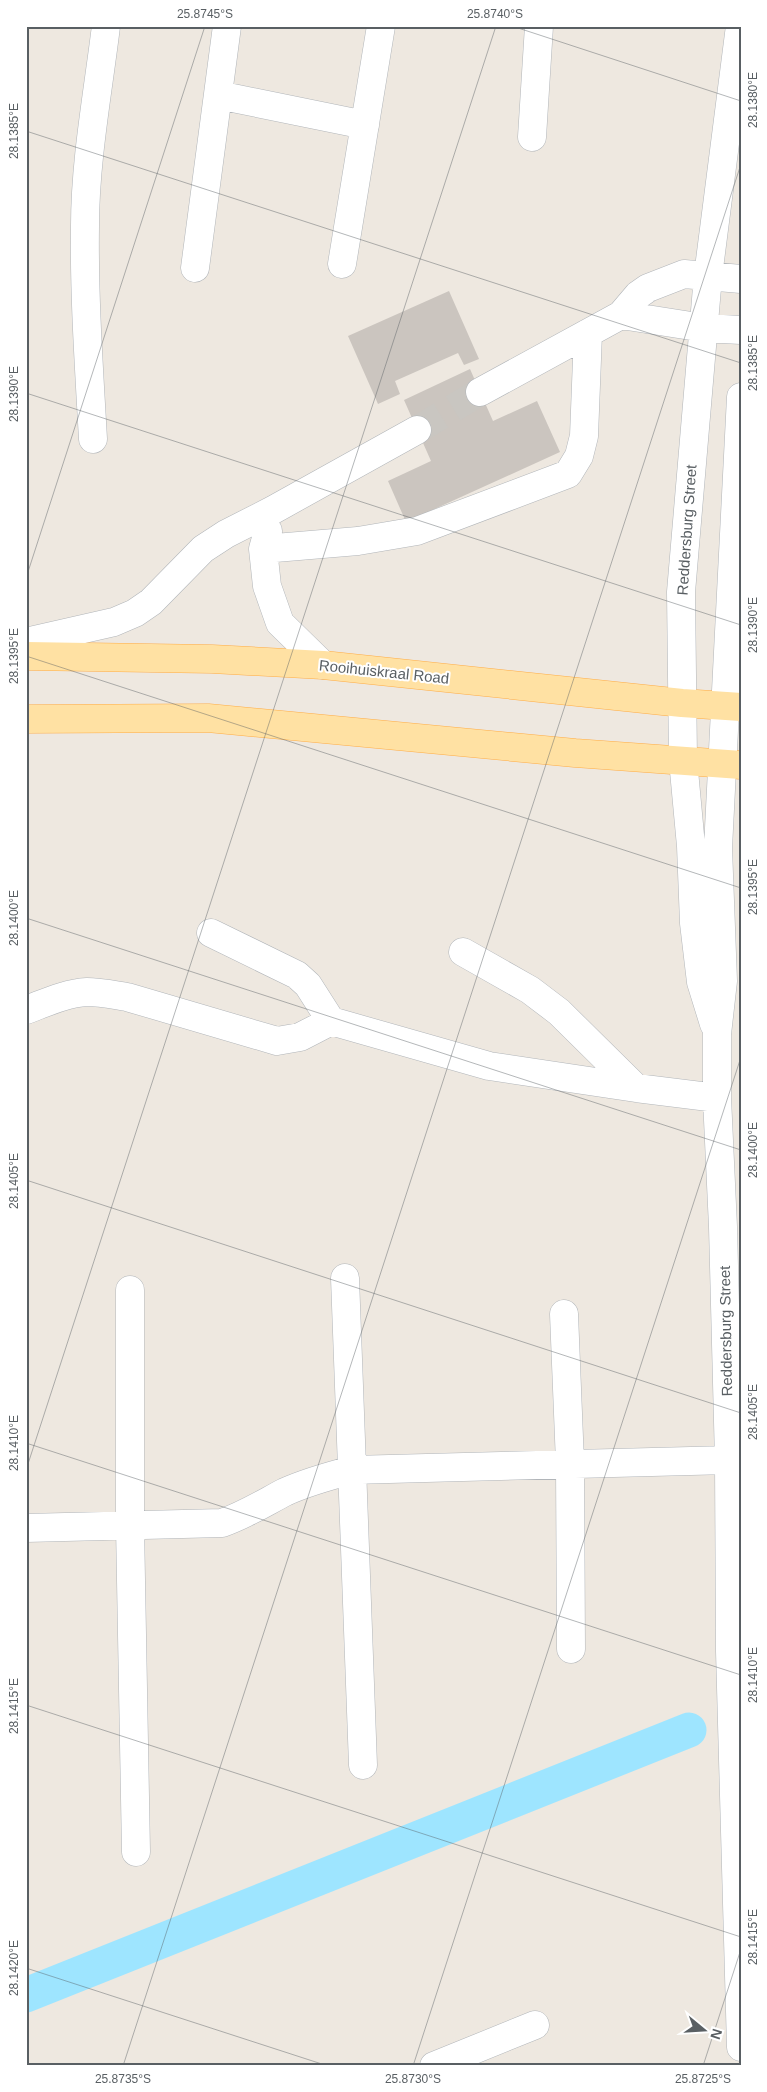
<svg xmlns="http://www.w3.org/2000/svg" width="767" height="2092" font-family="Helvetica,sans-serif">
<rect width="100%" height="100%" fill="#eee8e0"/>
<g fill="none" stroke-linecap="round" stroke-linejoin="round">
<path stroke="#9ee5ff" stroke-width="35" d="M26,1995L689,1730"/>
</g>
<path fill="#cbc5bf" d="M449,291L479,359L464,365L458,353L395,381L400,394L378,404L348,336Z
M470,369L493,421L537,401L560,452L406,522L388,481L431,461L404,400Z"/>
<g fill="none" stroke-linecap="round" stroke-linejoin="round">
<path stroke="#c9c6c1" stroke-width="28" stroke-dasharray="28 14" stroke-linecap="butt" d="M417,430L480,392"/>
<defs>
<path id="minor" d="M218,95L365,125
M532,137L539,26
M342,264L381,26
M195,268L227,26
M621,315L704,328L741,330
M480,392L621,315L638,295L648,288L684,274L741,279
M741,397L718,848L723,981L717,1034V1098L723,1227L729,1460L730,1651L741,2047
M93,439C89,368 84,297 85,226C85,160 98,92 106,26
M268,531L263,549L267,586L280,623L323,665
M263,549L358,541L417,531L568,474L579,456L584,436L588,333
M26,642L114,622L135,613L151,602L203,549L226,534L273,510L417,430
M211,933L297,975L308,985L331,1021
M463,952L530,990L559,1012L636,1088
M26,1010C45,1003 66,993 87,992C100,992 114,995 127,997L277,1041L300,1037L331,1021L489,1066L636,1088L717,1098
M714,1024L701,982L694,923L691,846L683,760L681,592L708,276L740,26
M345,1278L363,1765
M130,1290V1526L136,1852
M564,1314L570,1463L571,1649
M26,1528L222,1523C245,1515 264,1503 285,1492C307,1482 329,1476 352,1470L729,1460
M434,2066L535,2025"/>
<path id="major" d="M26,656L212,659L323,665L682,703L741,707
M26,719L208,718L575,753L741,765"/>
</defs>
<use href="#minor" stroke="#b1b5b9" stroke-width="29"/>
<use href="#major" stroke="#ffad47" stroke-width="29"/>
<use href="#minor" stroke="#fff" stroke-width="28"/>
<use href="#major" stroke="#ffe1a3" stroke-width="28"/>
</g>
<path fill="none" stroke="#595f63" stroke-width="1" stroke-opacity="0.45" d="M512,26L741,101M26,131L741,363M26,393L741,625M26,578L205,26M26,656L741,888M26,918L741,1150M26,1180L741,1413M26,1443L741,1675M26,1470L496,26M26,1705L741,1937M26,1968L328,2066M123,2066L741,164M413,2066L741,1057M703,2066L741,1949"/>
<g text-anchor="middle" stroke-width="4" stroke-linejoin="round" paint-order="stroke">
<g font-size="15" fill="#595f63" stroke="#fff">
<text transform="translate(687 530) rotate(-86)" y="5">Reddersburg Street</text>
<text transform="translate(384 672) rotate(6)" y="5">Rooihuiskraal Road</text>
<text transform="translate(726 1331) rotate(-91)" y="5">Reddersburg Street</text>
</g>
</g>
<rect width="767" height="2092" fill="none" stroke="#ffffff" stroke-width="55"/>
<g transform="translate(704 2030) rotate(108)" stroke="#ffffff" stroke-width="4" paint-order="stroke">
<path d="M0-4L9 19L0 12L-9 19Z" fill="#595f63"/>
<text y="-8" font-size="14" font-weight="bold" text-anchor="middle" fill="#595f63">N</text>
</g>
<rect x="28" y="28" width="712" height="2036" fill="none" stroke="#595f63" stroke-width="2"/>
<g font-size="12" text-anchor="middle" fill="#595f63">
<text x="205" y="18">25.8745°S</text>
<text x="495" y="18">25.8740°S</text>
<text transform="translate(753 100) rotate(-90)" y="4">28.1380°E</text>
<text transform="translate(14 131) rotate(-90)" y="4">28.1385°E</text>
<text transform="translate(753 363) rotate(-90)" y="4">28.1385°E</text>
<text transform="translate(14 394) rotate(-90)" y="4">28.1390°E</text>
<text transform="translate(753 625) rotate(-90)" y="4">28.1390°E</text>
<text transform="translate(14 656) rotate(-90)" y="4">28.1395°E</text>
<text transform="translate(753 887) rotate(-90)" y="4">28.1395°E</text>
<text transform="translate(14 918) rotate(-90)" y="4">28.1400°E</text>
<text transform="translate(753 1150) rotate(-90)" y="4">28.1400°E</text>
<text transform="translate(14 1181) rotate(-90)" y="4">28.1405°E</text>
<text transform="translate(753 1412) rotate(-90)" y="4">28.1405°E</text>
<text transform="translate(14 1443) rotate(-90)" y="4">28.1410°E</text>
<text transform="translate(753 1675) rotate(-90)" y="4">28.1410°E</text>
<text transform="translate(14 1706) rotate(-90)" y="4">28.1415°E</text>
<text transform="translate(753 1937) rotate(-90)" y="4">28.1415°E</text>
<text transform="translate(14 1968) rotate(-90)" y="4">28.1420°E</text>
<text x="123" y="2083">25.8735°S</text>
<text x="413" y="2083">25.8730°S</text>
<text x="703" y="2083">25.8725°S</text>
</g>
</svg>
